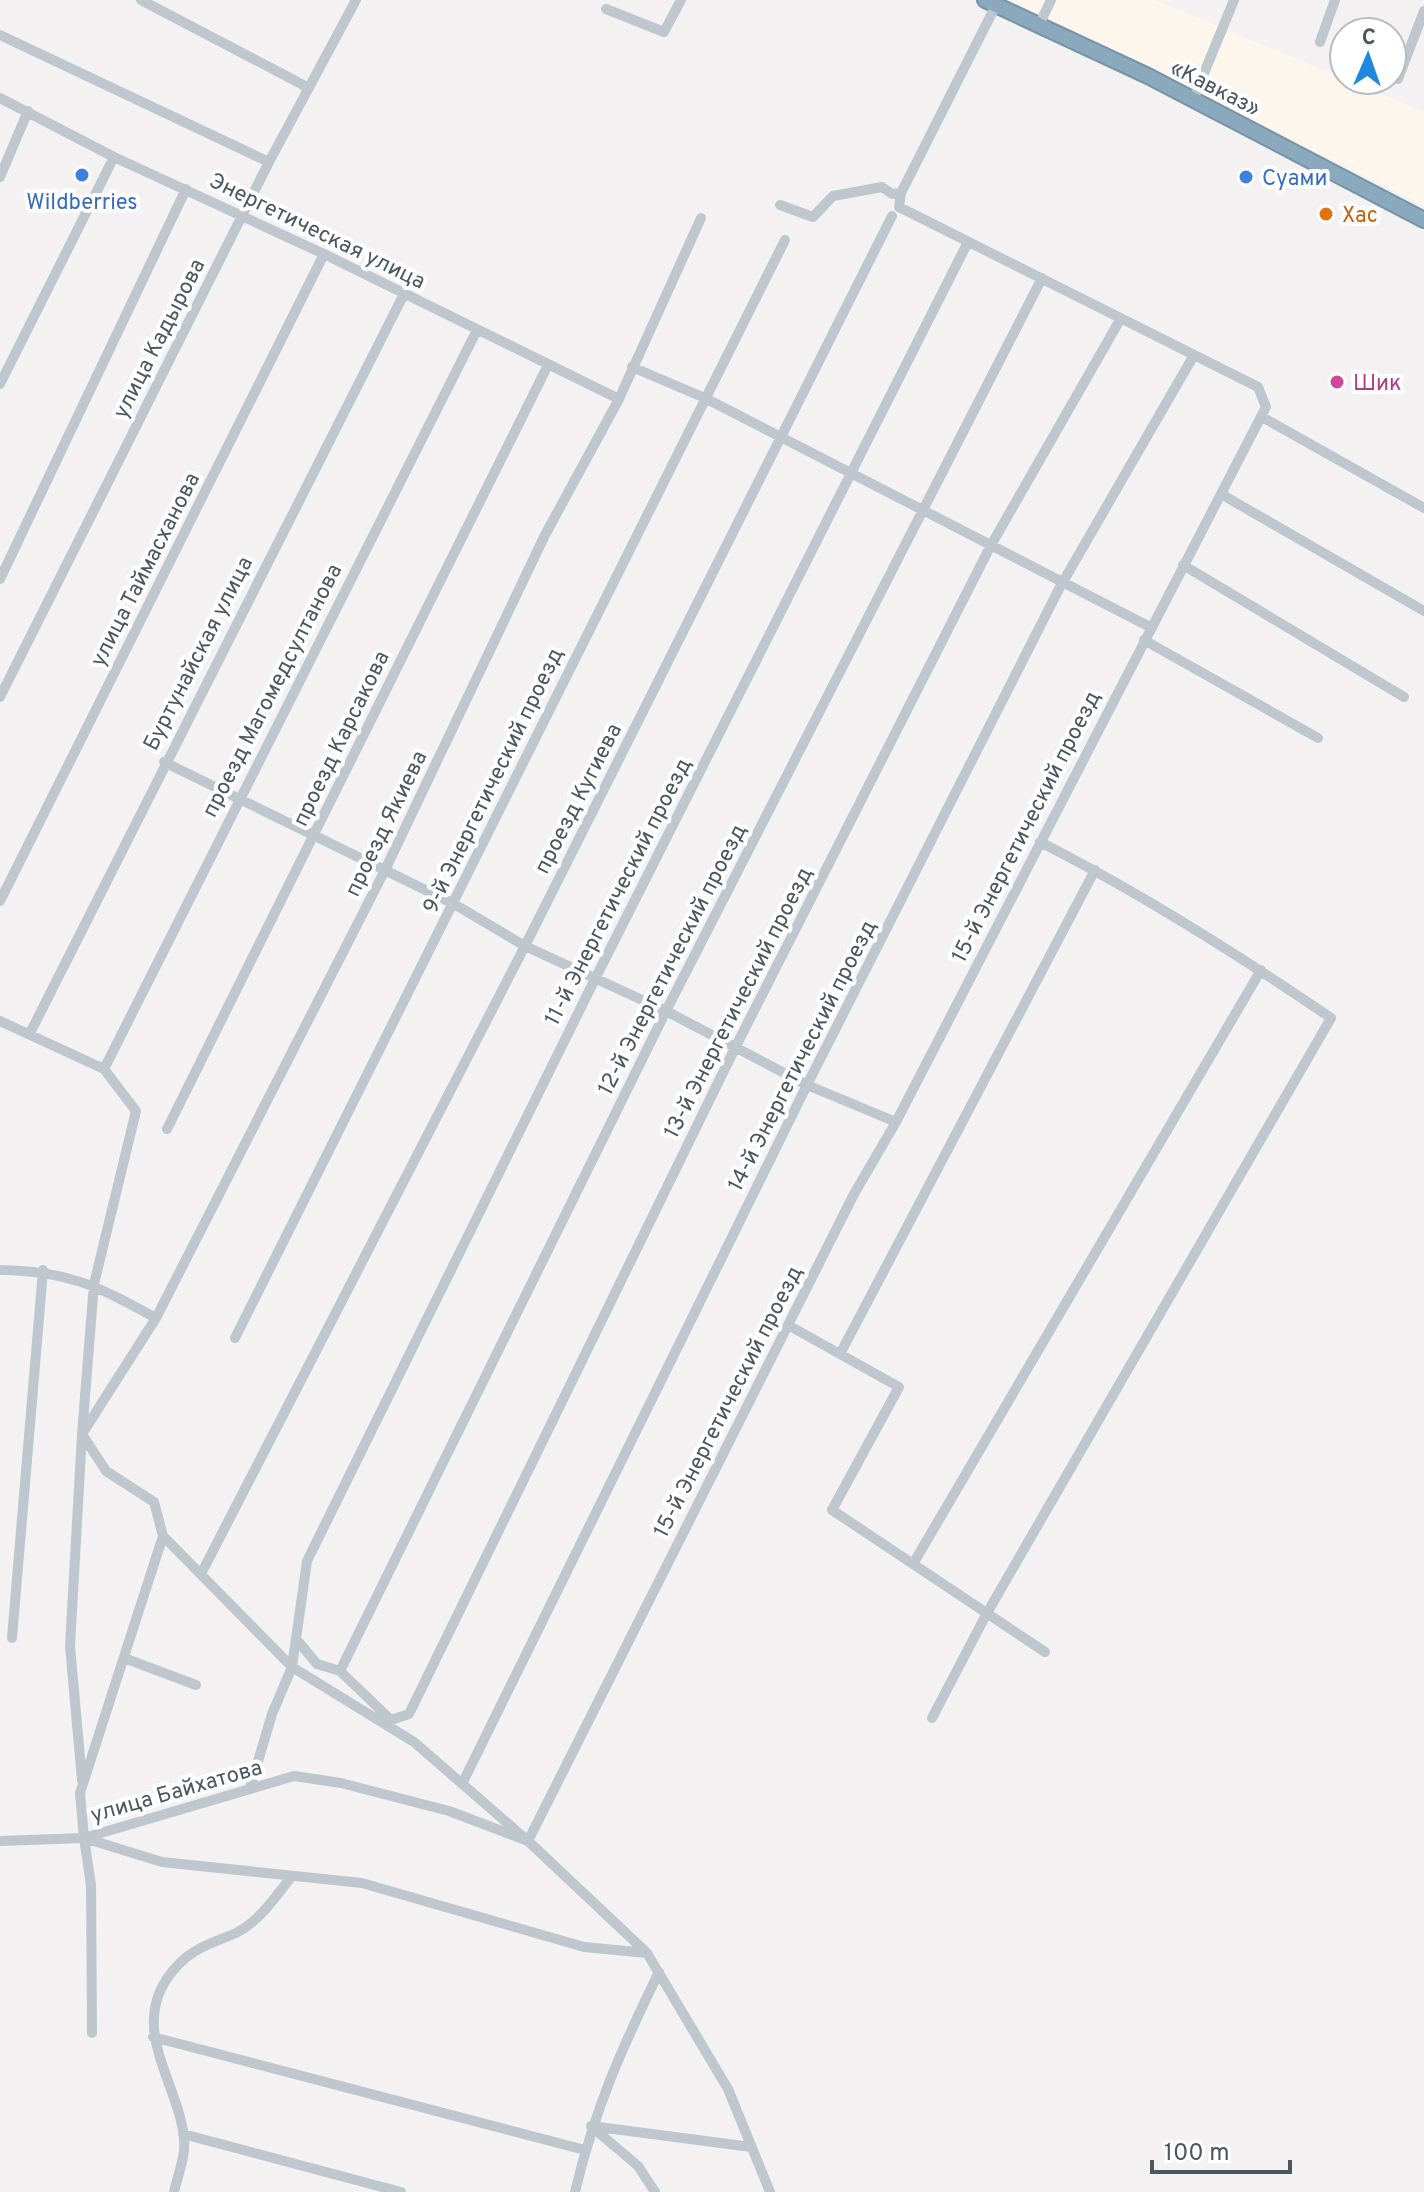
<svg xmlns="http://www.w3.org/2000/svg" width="1424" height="2192" font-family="Overpass,sans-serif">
<rect width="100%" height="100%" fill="#f3f1f2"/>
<path fill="#fcf6ed" d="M1010,0H1155L1424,112V206Z"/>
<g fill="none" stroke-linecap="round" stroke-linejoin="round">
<defs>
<path id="highway" d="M985,0L1148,76L1424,220"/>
</defs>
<use href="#highway" stroke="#7694a9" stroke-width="18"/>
<path stroke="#bec7cd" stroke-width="10" d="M141,0L309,88
M606,9L664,32L681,0
M1039,25L1051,0
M0,35L269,162
M1320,42L1335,0
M1398,79L1424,11
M0,98L114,157L324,254L619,399
M1193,100L1234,0
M0,177L28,111
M780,205L813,217L833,196L882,187L892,194L901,193
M632,367L705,398L1152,628
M0,384L114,157
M1262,417L1424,508
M1221,494L1424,611
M1183,565L1404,697
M0,579L186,189
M1144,640L1318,738
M0,697L269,162L356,0
M164,762L454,904L525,946L666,1011L807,1085L896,1122
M0,901L324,254
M0,1021L104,1069L136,1111L94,1284L82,1434L70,1646L82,1780
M30,1033L404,294
M104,1069L477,330
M167,1129L548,365
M0,1270C68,1271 98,1286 156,1318
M788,1325L899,1387L832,1510L1045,1652
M235,1338L785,240
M840,1354L1095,870
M163,1536L292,1667L414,1742L528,1841L647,1953L728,2089L770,2192
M913,1564L1261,970
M201,1574L525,946L892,216
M12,1638L43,1270
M296,1639L317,1664L340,1671L391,1720L409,1714L736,1046L990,547L1121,318
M124,1658L196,1685
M340,1671L666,1011L1042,278
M932,1718L987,1613L1331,1018C1237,954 1141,893 1040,842
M462,1784L807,1085L1060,587L1194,355
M250,1788L272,1714L292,1667L307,1561L596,977L968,242
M84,1838L91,1885L92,2033
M0,1841L84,1838L162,1862L362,1883L584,1947L647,1953
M528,1841L449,1811L341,1783L294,1776L84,1838L80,1793L163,1536L154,1502L106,1471L82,1434L156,1318L385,870L545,535L619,399L701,218
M528,1841L854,1194L896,1122L1266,407L1258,387L899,207L901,193L996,5
M153,2037L585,2150
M591,2126L751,2147
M592,2127L638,2166L655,2192
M183,2134L401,2192
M174,2192C178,2174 186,2156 184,2138C178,2080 123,2022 178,1965C195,1947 215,1942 236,1933C260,1921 276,1896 292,1876
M575,2192C595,2108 621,2050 659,1972"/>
<use href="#highway" stroke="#8ba9bd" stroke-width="14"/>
</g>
<g fill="#3f7fe0" stroke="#fff" stroke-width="3">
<circle cx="82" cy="175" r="8"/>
<circle cx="1246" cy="177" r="8"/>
</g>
<circle fill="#e8710a" stroke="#fff" stroke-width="3" cx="1326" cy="214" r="8"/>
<circle fill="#d1479c" stroke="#fff" stroke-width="3" cx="1337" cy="382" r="8"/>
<g text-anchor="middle" stroke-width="8" stroke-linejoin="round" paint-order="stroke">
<g font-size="22" fill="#4a575e" stroke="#fff">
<text transform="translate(1216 87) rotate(27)" y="8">«Кавказ»</text>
<text transform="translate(318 230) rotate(26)" y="8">Энергетическая улица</text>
<text transform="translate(158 338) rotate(-63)" y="8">улица Кадырова</text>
<text transform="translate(144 569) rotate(-63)" y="8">улица Таймасханова</text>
<text transform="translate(197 653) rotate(-63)" y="8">Буртунайская улица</text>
<text transform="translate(271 690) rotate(-63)" y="8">проезд Магомедсултанова</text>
<text transform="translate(340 738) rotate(-64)" y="8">проезд Карсакова</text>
<text transform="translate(492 780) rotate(-64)" y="8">9-й Энергетический проезд</text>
<text transform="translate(577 798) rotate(-63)" y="8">проезд Кугиева</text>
<text transform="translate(385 823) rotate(-64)" y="8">проезд Якиева</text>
<text transform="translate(1025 826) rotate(-63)" y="8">15-й Энергетический проезд</text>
<text transform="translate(617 891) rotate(-63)" y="8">11-й Энергетический проезд</text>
<text transform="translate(671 959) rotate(-63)" y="8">12-й Энергетический проезд</text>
<text transform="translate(737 1002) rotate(-63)" y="8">13-й Энергетический проезд</text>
<text transform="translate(801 1055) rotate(-63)" y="8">14-й Энергетический проезд</text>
<text transform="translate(727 1401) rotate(-63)" y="8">15-й Энергетический проезд</text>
<text transform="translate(176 1790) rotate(-16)" y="8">улица Байхатова</text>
</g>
<g font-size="22" fill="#366cbe" stroke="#fff" text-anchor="start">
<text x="1262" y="185">Суами</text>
<text x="82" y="209" text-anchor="middle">Wildberries</text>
</g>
<g font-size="22" fill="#c56008" stroke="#fff" text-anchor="start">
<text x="1342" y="222">Хас</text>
</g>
<g font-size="22" fill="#b23c85" stroke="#fff" text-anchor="start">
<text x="1353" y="390">Шик</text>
</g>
</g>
<g transform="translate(1368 56) rotate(2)"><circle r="38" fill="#ffffff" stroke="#b7bcbf" stroke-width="2"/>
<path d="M0-6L14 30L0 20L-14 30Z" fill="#2088de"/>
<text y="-12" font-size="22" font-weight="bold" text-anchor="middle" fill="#4a575e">С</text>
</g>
<path d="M1152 2160v12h138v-12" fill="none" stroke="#4a575e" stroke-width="4"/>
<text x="1164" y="2160" font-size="24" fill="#4a575e" stroke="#ffffff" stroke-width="6" paint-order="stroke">100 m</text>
</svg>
